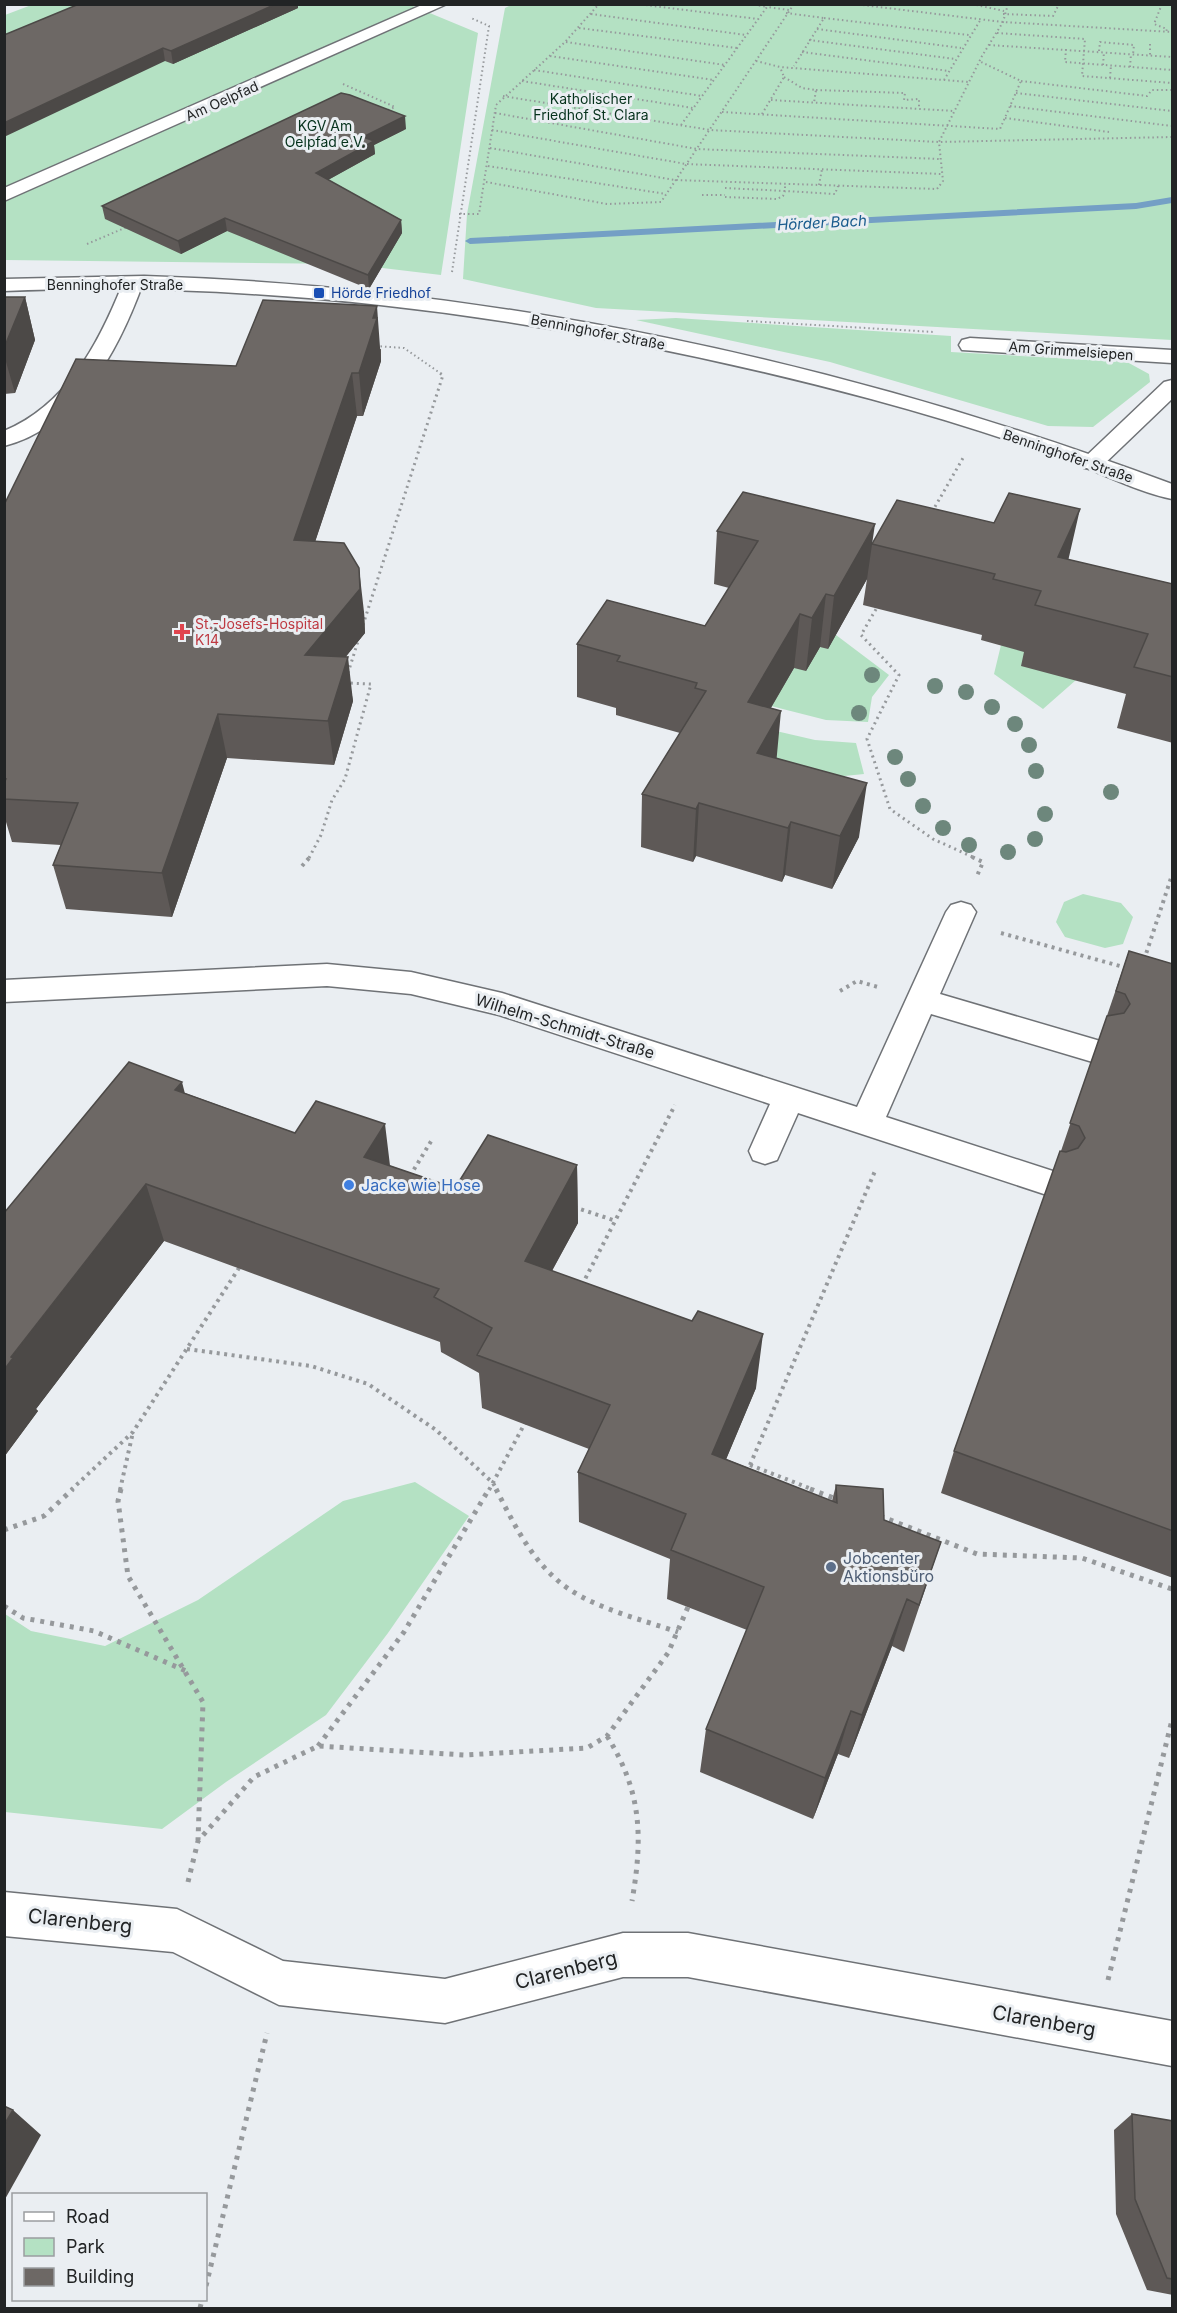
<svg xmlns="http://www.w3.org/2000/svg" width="1177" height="2313" font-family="Inter,sans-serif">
<rect width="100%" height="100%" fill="#eaeef2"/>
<path fill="#b4e1c3" d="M34,4H408L478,33L441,275L349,264L5,260V15Z
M513,4L1172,5V340L596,308L463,279L467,214L505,8Z
M676,318L951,336V352L1127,362L1149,374L1150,382L1093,427L1048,426L830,362L636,320Z
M836,635L889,675L872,697L868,722L826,720L771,706L794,668Z
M1001,645L1028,652L1076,680L1043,709L994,674Z
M759,727L815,740L856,743L864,774L765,784Z
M1083,894L1121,903L1133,917L1123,944L1105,948L1065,937L1056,922L1064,902Z
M415,1482L469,1516L388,1633L326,1715L226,1782L162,1829L5,1812V1614L31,1631L105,1646L198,1600L343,1501Z"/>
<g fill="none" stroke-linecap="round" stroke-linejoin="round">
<path fill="#749fc5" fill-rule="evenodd" d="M1172,197V203L1136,209L470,244L465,241L470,238L1136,203Z"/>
<defs>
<path id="minor" d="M424,4H447L4,201V188Z
M133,277L140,279L143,283C119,349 79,427 4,446V431C67,405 99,343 123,283L126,279Z
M970,338L1172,350V363L962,350L959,345L962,340Z
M1172,380V399L1100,468H1084L1080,463L1084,458L1164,382Z
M961,902L971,905L976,912L940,994L1107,1043L1112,1051L1107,1059L1096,1063L931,1014L886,1117L1062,1174L1067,1183L1062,1192L1050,1196L798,1113L777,1160L765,1164L753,1160L749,1151L770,1104L499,1015L411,994L327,986L4,1002V980L327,964L411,972L502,993L857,1107L946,912L951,905Z
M4,1892L177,1909L283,1961L445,1979L623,1933H688L1172,2021V2066L688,1977H623L445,2023L279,2005L173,1952L4,1936Z"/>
<path id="major" d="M144,276C496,287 843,361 1172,484V499C1138,492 1104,474 1071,462C1005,438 938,417 871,399C590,324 296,279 4,291V279Z"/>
</defs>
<use href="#minor" stroke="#6f7276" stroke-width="3"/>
<use href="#major" stroke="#6f7276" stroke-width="3"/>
<path stroke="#96999c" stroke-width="2" stroke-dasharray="1.5 3" stroke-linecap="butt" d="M637,4L758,19
M750,4L767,7
M854,4L1003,22L1172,32
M972,4L1004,11
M1162,4L1154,24L1167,29L1166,32
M786,13L824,18L794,66
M591,14L746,35
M1003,14L1053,16L1059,4
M824,18L969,35
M579,28L737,48
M817,29L961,48
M997,33L1085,39L1082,76L1172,83
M809,40L955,59
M566,42L725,65
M1150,44V55
M989,45L1172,57
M1066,49L1065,62L1172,70
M1099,51L1100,42L1134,45L1133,54
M802,52L949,71
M550,56L714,80
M756,61L780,67L969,82
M1103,65L1104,52
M1130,67L1131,54
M534,70L702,96
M784,77L802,88L816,90L814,103
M1110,78L1111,65
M944,80L981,19
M522,81L693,108
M1021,81L1147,96L1152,90H1172
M343,84L395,107L386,111
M816,90L905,93L904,100L919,99V109
M1016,93L1172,111
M503,96L710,130L939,142L1172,137
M771,100L954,111
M1010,106L1172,126
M722,112L1000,129L1021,81L979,61
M495,113L697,149L940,159
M762,114L784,77L780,67
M1005,118L1109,132
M681,125L767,7L789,10
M492,130L686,164L942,174
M490,148L675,180L937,189L943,181L939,142L982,56L1003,22L1008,4
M488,166L666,194
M486,182L607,204L661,202L794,4
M819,185L822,169
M725,188L785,191V184
M702,195H725
M725,197L777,199L783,196L785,191L835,194L838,186
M459,214H479L496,105L565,42L599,4
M87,244L127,227
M452,272L489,26L471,18
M747,321L934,332
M376,346L404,348L440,373"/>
<path stroke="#96999c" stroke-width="3" stroke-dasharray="2 4" stroke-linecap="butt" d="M932,512L963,458
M879,604L861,635L899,675L867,739L890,809L933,839L975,858
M363,625L443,375L438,372
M348,673L359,638
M309,858L321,835L332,800L345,779L371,684L348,683"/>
<path stroke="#96999c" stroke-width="4" stroke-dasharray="3 4.5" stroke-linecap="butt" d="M972,857L983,862L977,876
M302,866L310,857
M1001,933L1127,968
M1144,960L1172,875
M840,991L857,981L878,987
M410,1176L433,1138
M443,1186L465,1179
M574,1207L616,1221
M582,1285L675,1105
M187,1349L311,1366L368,1384L436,1430L493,1483L497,1490
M750,1465L814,1490
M750,1465L875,1171
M71,1490L133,1432L239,1268
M120,1490L133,1432
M489,1490L525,1423"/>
<path stroke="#96999c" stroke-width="5" stroke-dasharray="4 6" stroke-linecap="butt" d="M121,1489L118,1501L128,1576L203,1702L198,1840
M496,1489C512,1520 528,1554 555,1578C584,1606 640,1619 678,1632
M810,1489L836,1499
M880,1516L977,1554L1082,1558L1172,1589
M4,1530L44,1516L73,1489
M4,1606L23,1618L94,1631L186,1671
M607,1736C642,1792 643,1837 632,1901
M318,1746L404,1632L489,1489
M188,1882L198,1841L254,1777L318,1746L464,1755L587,1748L607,1736L668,1653L688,1607
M1108,1980L1172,1720
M206,2286L267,2033
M200,2308L202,2300"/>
<use href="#minor" fill="#fff" fill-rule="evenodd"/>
<use href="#major" fill="#fff" fill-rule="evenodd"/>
</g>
<g fill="#6d877c">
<circle cx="872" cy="675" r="8"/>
<circle cx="935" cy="686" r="8"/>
<circle cx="966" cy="692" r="8"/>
<circle cx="992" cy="707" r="8"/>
<circle cx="859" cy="713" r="8"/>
<circle cx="1015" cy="724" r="8"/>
<circle cx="1029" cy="745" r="8"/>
<circle cx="895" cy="757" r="8"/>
<circle cx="1036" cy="771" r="8"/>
<circle cx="908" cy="779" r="8"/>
<circle cx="1111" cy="792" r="8"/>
<circle cx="923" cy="806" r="8"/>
<circle cx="1045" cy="814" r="8"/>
<circle cx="943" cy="828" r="8"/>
<circle cx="1035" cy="839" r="8"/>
<circle cx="969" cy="845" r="8"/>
<circle cx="1008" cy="852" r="8"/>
</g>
<path fill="#5e5957" d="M298,8L173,64L165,61L4,35Z
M406,129L374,145L375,154L328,180L401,220L402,233L369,289L227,231L181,254L105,219L102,206Z
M4,297H25L35,340L15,393L4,394Z
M381,349V361L363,416H357L315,542L364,612L365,633L345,657L353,701L334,765L227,758L172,917L66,909L53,865L61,845L12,842L6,822H4V505L236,366Z
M717,531L872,543L1068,560L1173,584V743L1117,728L1126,694L1021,666L1024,652L981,640L982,635L863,605L867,579L828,649L820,647L806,671L794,668L771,708L776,758L859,837L832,889L785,875L782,882L696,856L693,862L641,847L642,794L680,733L616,715V708L577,697V644L705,626L729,588L714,584Z
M1129,951L1173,964V1578L941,1493L954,1451L1061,1151Z
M185,1093L295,1133L455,1188L577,1165L578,1223L552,1271L756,1388L726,1459L832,1501L836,1485L884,1520L941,1542L904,1652L892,1646L849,1758L838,1754L813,1819L700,1772L706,1729L747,1630L667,1599L670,1559L579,1522L578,1472L589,1449L482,1408L479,1373L441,1352L440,1342L164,1241L36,1409L38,1411L4,1457Z
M1132,2114L1173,2121V2295L1147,2290L1116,2214L1114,2130Z"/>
<path fill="#4c4947" d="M276,4H298V8L173,64L171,51Z
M163,48L165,61L4,137V123Z
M405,116L406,129L374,145L375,154L317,186L316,173L363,137Z
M225,218L227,231L181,254L178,241Z
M401,220L402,233L369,289L368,275Z
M25,297L35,340L15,393L4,355V348Z
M377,306L381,361L363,416L359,373L373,318Z
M352,373L357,416L301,584L294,540Z
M1080,509L1066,570L1058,557Z
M875,524L867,579L828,649L834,596Z
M359,568L364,612L365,633L312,699L305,655Z
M826,594L820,647L806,671L812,618Z
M800,614L794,668L743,755L748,702Z
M348,657L353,701L334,765L328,721Z
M781,711L776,765L757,753Z
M218,714L227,758L172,917L162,873Z
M867,783L859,837L832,889L840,836Z
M699,803L696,856L693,862L696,809Z
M791,822L785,875L782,882L788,828Z
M182,1082L197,1141L175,1090Z
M385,1124L392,1182L364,1157Z
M577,1165L578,1223L527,1316L525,1261Z
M146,1184L164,1241L36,1409L38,1411L4,1457V1370L11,1357Z
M763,1334L756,1388L707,1505L712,1454Z
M907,1599L892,1646L849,1758L862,1715Z
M851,1711L838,1754L813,1819L825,1778Z
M13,2110L41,2135L4,2201V2125Z"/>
<path fill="#6d6865" stroke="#4c4947" stroke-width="1.5" d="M79,4H276L171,51L163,48L4,123V35Z
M341,93L350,95L405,116L363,137L374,141L316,173L401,220L368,275L225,218L178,241L102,206Z
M4,297H25L4,348Z
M263,300L377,306L373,318H377L359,373H352L294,540L344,543L359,568L360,589L305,655L348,657L328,721L218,714L162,873L53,865L78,803L4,799V783L6,779H4V505L76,359L236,366Z
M743,492L875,524L834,596L826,594L812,618L800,614L748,702L781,711L757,753L867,783L840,836L791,822L788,828L699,803L696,809L642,794L706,691L695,688L697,683L617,661L620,656L577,644L607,600L705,626L758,541L717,531Z
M1009,493L1080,509L1058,557L1173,584V677L1134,667L1148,634L1035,605L1041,591L993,579L995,574L872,544L897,500L994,523Z
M1129,951L1173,964V1531L954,1451L1060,1151L1066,1152L1078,1148L1085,1138L1079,1126L1070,1123L1107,1016L1124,1013L1130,1004L1125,994L1116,991Z
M129,1062L182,1082L175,1090L295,1133L316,1101L385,1124L364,1157L455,1188L488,1135L577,1165L525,1261L692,1321L698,1311L763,1334L712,1454L837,1503L836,1485L883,1489L884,1520L941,1542L919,1605L907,1599L862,1715L851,1711L825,1778L706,1729L764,1587L671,1550L686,1514L578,1472L610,1405L477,1355L492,1328L434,1297L439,1289L146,1184L11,1357L13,1358L4,1370V1213Z
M4,2106L13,2110L4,2125Z
M1132,2114L1173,2121V2279L1167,2278L1135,2199Z"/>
<rect fill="#1a4fb4" stroke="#eaeef2" stroke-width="2" x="313" y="287" width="12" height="12" rx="3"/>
<path fill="#e0444e" stroke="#eaeef2" stroke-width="2" d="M179 623h6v6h6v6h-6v6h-6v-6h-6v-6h6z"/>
<circle fill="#3f7fe0" stroke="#eaeef2" stroke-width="2" cx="349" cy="1185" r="6"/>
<circle fill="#5c6f8a" stroke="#eaeef2" stroke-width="2" cx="831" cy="1567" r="6"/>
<g text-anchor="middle" stroke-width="6" stroke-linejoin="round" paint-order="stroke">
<g font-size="14" fill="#06321c" stroke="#eaeef2">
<text x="591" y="104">Katholischer<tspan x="591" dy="16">Friedhof St. Clara</tspan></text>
<text x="325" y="131">KGV Am<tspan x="325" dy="16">Oelpfad e.V.</tspan></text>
</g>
<g font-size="14" fill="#222425" stroke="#eaeef2">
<text transform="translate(222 101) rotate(-24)" y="5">Am Oelpfad</text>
<text x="115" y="290">Benninghofer Straße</text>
<text transform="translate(598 332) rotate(11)" y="5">Benninghofer Straße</text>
<text transform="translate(1071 351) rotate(4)" y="5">Am Grimmelsiepen</text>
<text transform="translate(1068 456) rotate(19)" y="5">Benninghofer Straße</text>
</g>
<g font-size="14" fill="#164399" stroke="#eaeef2" text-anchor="start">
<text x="331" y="298">Hörde Friedhof</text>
</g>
<g font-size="14" fill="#be3a42" stroke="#eaeef2" text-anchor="start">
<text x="195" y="629">St.-Josefs-Hospital<tspan x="195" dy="16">K14</tspan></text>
</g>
<g font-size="15" font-style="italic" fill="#195b8d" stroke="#eaeef2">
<text transform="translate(822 223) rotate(-3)" y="5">Hörder Bach</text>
</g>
<g font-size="16" fill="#222425" stroke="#eaeef2">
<text transform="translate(565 1026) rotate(17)" y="6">Wilhelm-Schmidt-Straße</text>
</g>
<g font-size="16" fill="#366cbe" stroke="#eaeef2" text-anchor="start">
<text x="361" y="1191">Jacke wie Hose</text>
</g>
<g font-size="16" fill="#4e5e75" stroke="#eaeef2" text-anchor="start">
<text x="843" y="1564">Jobcenter<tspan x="843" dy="18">Aktionsbüro</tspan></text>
</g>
<g font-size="20" fill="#222425" stroke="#eaeef2">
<text transform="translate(80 1921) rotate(6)" y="7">Clarenberg</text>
<text transform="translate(566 1970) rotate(-14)" y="7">Clarenberg</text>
<text transform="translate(1044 2021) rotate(10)" y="7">Clarenberg</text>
</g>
</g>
<rect width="1177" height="2313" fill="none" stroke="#222425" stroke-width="12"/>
<rect x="12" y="2193" width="195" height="108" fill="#eaeef2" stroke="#9a9da0" stroke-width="1.5"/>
<rect x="24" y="2212" width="30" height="9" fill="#ffffff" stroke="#9a9da0" stroke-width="1.5"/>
<text x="66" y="2223" font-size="18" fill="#222425">Road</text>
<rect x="24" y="2238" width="30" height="18" fill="#b4e1c3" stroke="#9a9da0" stroke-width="1.5"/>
<text x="66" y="2253" font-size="18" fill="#222425">Park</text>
<rect x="24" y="2268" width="30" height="18" fill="#6d6865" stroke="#9a9da0" stroke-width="1.5"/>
<text x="66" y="2283" font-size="18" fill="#222425">Building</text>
</svg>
